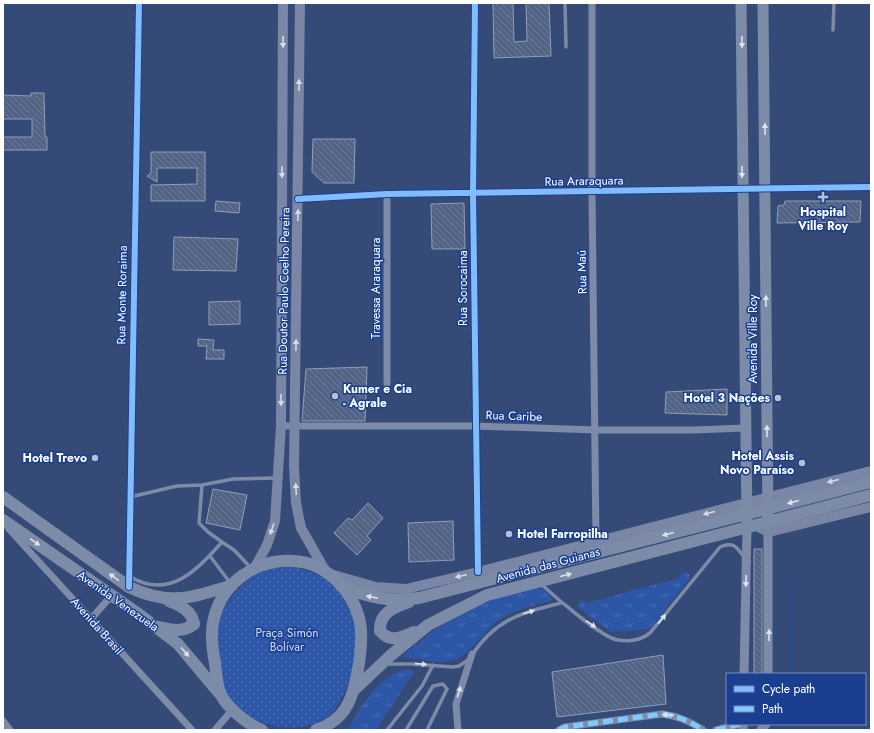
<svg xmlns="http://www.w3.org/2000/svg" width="874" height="733" font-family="Jost,sans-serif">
<defs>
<pattern id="grass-tufts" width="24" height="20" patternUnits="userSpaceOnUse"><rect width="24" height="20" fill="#2e56a7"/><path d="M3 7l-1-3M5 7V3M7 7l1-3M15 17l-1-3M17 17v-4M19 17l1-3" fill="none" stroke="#4d6fb4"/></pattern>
<pattern id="park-dots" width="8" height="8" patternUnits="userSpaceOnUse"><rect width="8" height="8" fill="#2e56a7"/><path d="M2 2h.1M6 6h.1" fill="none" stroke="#4d6fb4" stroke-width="1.8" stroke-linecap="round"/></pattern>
<pattern id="building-back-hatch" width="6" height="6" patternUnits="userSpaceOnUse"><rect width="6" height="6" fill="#526386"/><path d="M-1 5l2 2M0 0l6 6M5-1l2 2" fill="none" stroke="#6c7a98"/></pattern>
</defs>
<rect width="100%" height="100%" fill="#354a76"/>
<path fill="url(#grass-tufts)" d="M683,572L689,574L690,578L650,629L611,632L578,607L581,600L587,603L679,578Z
M540,586L553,600C535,605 514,610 499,620C482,632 471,657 450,661C436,664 417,658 402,657C430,632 459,610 495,598C510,594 525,592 540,586Z
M407,669L415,671L376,730H347C363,705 376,676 407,669Z"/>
<path fill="url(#park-dots)" d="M289,566C299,569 312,571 321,576C365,600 362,654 344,694C340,704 331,716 321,721C295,733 261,728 239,709C237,707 232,704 230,701C223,690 221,674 219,661C218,652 215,640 216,631C219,607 242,581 262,571C269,567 281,567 289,566Z"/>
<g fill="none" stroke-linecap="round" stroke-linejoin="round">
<path stroke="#304a85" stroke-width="2.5" d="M791,674L793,587
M790,730V724"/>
</g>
<path fill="url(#building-back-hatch)" stroke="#929eb7" d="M493,3H513L514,42L527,41L526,3H549L551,56L494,58Z
M31,93H44L45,137H47V150H3V137H32V119H3V95L31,96Z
M313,139H355L354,183H324L312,172Z
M151,152H205V201H151V185L197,184V168H157V182L147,176L151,173Z
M216,201L240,203L239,213L215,211Z
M785,201H861L860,222L777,223L778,206L784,205Z
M464,203L465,249H432L431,204Z
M174,237L238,239L236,271L173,270Z
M240,301V324L209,325V302Z
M198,339L214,340L213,350H224V359H206L207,346H198Z
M367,367L365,421H302L306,369Z
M727,389V415L665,413L666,392Z
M213,489L247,495L240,530L206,523Z
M368,503L383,518L367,536L371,540L357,555L334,533L348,518L352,520Z
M453,521L454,560L409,562L408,523Z
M754,549H762V674H754Z
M663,655L666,704L557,717L552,672Z"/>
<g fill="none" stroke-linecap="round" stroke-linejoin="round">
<path stroke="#7d8ba9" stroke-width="3.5" d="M565,3L566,47
M833,30L834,3
M130,497L177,486L202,485L233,479L276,478
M222,542L234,550L251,568
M210,556L231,584
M129,576C169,601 197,570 222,542L208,532L199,523L202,485
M541,584C554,596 602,638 618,640C630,642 641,640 650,633L720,547C733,541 737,547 744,557
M472,655C496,619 521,613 561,603
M387,664H412L453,667L459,666L468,660
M387,730L422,686L433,665
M406,730L433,686L443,684L447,689L427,730"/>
<path stroke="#7d8ba9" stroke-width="7" d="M475,3L473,193L478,572
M592,3V192L596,541
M298,199L387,194L871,187
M387,383V194
M281,426H475L596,430H694L746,428
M9,529L192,730
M129,587L139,3
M91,619L112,595
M3,721L10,730
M215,730L233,709
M458,730L456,704L472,654
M559,730L565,727L662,714C678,716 689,721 703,730
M716,730L740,724"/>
<path stroke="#7d8ba9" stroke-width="9" d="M744,674L747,528
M768,674V525
M743,730V724
M761,730L766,724"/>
<path stroke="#7986a5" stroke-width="10" d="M300,3L294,466L296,503L301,528L326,572
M756,526L769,532L871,507
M255,567L267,545L275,521L281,426L283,3
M330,574L376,587L406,589L478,572L871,471"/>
<path stroke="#7c8ba8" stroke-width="11" d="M741,3L747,528
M763,3L768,523"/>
<path stroke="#7c8ba8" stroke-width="12" d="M3,497L129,587C169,606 189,598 230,586
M3,520L140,615L178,644L219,693
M341,586C369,598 389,602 419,598L871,482
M409,602C394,607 379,613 380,631C390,643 401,638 414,632
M159,627C172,630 183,633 194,624C192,611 181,606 169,601
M353,691L390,656L428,625L487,595L871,495
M262,730C249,725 228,709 221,695C217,686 216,673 215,663C212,648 210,632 214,618C223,582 256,559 293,561C324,562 351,588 359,618C365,639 357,691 345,709C339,719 327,726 316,730"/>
<path stroke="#80caff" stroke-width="5" stroke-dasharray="10 5" stroke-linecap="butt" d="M559,730L565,727L662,714C678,716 689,721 703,730
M716,730L740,724"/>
<defs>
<path id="cycleway" d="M475,3L473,193L478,572
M298,199L387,194L871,187
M129,587L139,3"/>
</defs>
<use href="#cycleway" stroke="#1a3f91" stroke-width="8"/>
<use href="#cycleway" stroke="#80bcff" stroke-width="6"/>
</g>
<defs><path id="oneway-solid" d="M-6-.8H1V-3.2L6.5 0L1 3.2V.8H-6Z"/></defs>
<g fill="#d7dbe4">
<use href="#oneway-solid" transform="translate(283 42) rotate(90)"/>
<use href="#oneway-solid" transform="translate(299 85) rotate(-90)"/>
<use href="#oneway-solid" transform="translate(282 172) rotate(90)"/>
<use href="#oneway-solid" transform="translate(298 215) rotate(-89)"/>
<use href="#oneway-solid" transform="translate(296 345) rotate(-89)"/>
<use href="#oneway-solid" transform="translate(281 400) rotate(90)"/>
<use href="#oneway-solid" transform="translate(833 481) rotate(166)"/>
<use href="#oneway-solid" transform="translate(296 489) rotate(-93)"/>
<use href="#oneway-solid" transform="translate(709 513) rotate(166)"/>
<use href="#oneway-solid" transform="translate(272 529) rotate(109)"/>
<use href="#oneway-solid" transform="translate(461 576) rotate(167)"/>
</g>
<g fill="#dee2e9">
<use href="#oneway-solid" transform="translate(742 42) rotate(90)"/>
<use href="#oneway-solid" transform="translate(765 129) rotate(-91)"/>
<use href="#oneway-solid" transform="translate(742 172) rotate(90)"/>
<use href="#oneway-solid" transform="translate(766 301) rotate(-90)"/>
<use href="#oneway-solid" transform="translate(767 431) rotate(-90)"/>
<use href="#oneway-solid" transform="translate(793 502) rotate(165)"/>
<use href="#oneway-solid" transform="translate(668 534) rotate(165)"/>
<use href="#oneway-solid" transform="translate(35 542) rotate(35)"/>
<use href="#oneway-solid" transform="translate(566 575) rotate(-14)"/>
<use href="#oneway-solid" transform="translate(114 577) rotate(-144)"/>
<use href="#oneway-solid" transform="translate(372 597) rotate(-168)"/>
<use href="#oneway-solid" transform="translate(185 652) rotate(50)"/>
</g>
<g fill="#dee2ea">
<use href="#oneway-solid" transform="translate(746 581) rotate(91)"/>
<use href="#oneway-solid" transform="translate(529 612) rotate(-17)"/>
<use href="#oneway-solid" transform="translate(662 619) rotate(-51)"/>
<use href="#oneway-solid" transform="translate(591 624) rotate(34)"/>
<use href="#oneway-solid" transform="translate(769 635) rotate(-89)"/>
<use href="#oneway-solid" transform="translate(421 664) rotate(4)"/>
<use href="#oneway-solid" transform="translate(459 692) rotate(-73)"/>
<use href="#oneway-solid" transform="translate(668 715) rotate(-176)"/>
</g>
<g fill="#b8c0cf" stroke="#1a3f91" stroke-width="1.5">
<path d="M821 191h4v4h4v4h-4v4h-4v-4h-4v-4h4z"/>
<circle cx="335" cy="396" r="4"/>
<circle cx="778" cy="398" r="4"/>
<circle cx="95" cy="458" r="4"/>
<circle cx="802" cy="463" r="4"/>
<circle cx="509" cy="534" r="4"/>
</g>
<g text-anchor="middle" stroke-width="3" stroke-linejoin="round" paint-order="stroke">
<g font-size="12" fill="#fff" stroke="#1a3f91">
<text transform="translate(584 181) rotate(-1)" y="4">Rua Araraquara</text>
<text transform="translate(582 272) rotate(-91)" y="4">Rua Maú</text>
<text transform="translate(376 288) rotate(-90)" y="4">Travessa Araraquara</text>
<text transform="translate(463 288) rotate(-90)" y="4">Rua Sorocaima</text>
<text transform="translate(284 291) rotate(-89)" y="4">Rua Doutor Paulo Coelho Pereira</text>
<text transform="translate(122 295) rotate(-89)" y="4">Rua Monte Roraima</text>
<text transform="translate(753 339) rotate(-90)" y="4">Avenida Ville Roy</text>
<text transform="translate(514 416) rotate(2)" y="4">Rua Caribe</text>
<text transform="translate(548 565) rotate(-15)" y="4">Avenida das Guianas</text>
<text transform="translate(118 601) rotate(35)" y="4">Avenida Venezuela</text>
<text transform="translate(97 626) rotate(48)" y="4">Avenida Brasil</text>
</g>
<g font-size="12" font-weight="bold" fill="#fff" stroke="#1a3f91" text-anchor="end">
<text x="823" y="216" text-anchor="middle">Hospital<tspan x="823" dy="14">Ville Roy</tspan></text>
<text x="343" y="393" text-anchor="start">Kumer e Cia<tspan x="343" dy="14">- Agrale</tspan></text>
<text x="770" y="402">Hotel 3 Nações</text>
<text x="794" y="460">Hotel Assis<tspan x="794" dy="14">Novo Paraíso</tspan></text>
<text x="87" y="462">Hotel Trevo</text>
<text x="517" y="538" text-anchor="start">Hotel Farropilha</text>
</g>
<g font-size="12" fill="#d0defa" stroke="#1a3f91">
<text x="287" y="637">Praça Simón<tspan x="287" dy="14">Bolívar</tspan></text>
</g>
</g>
<rect width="874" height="733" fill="none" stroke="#ffffff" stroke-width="8"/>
<rect x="726" y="673" width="140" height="52" fill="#1a3f91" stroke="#768cbd"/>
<rect x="734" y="686" width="20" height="6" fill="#80bcff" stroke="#768cbd"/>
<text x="762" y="693" font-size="12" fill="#ffffff">Cycle path</text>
<rect x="734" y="706" width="20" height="6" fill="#80caff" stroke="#768cbd"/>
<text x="762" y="713" font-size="12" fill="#ffffff">Path</text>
</svg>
